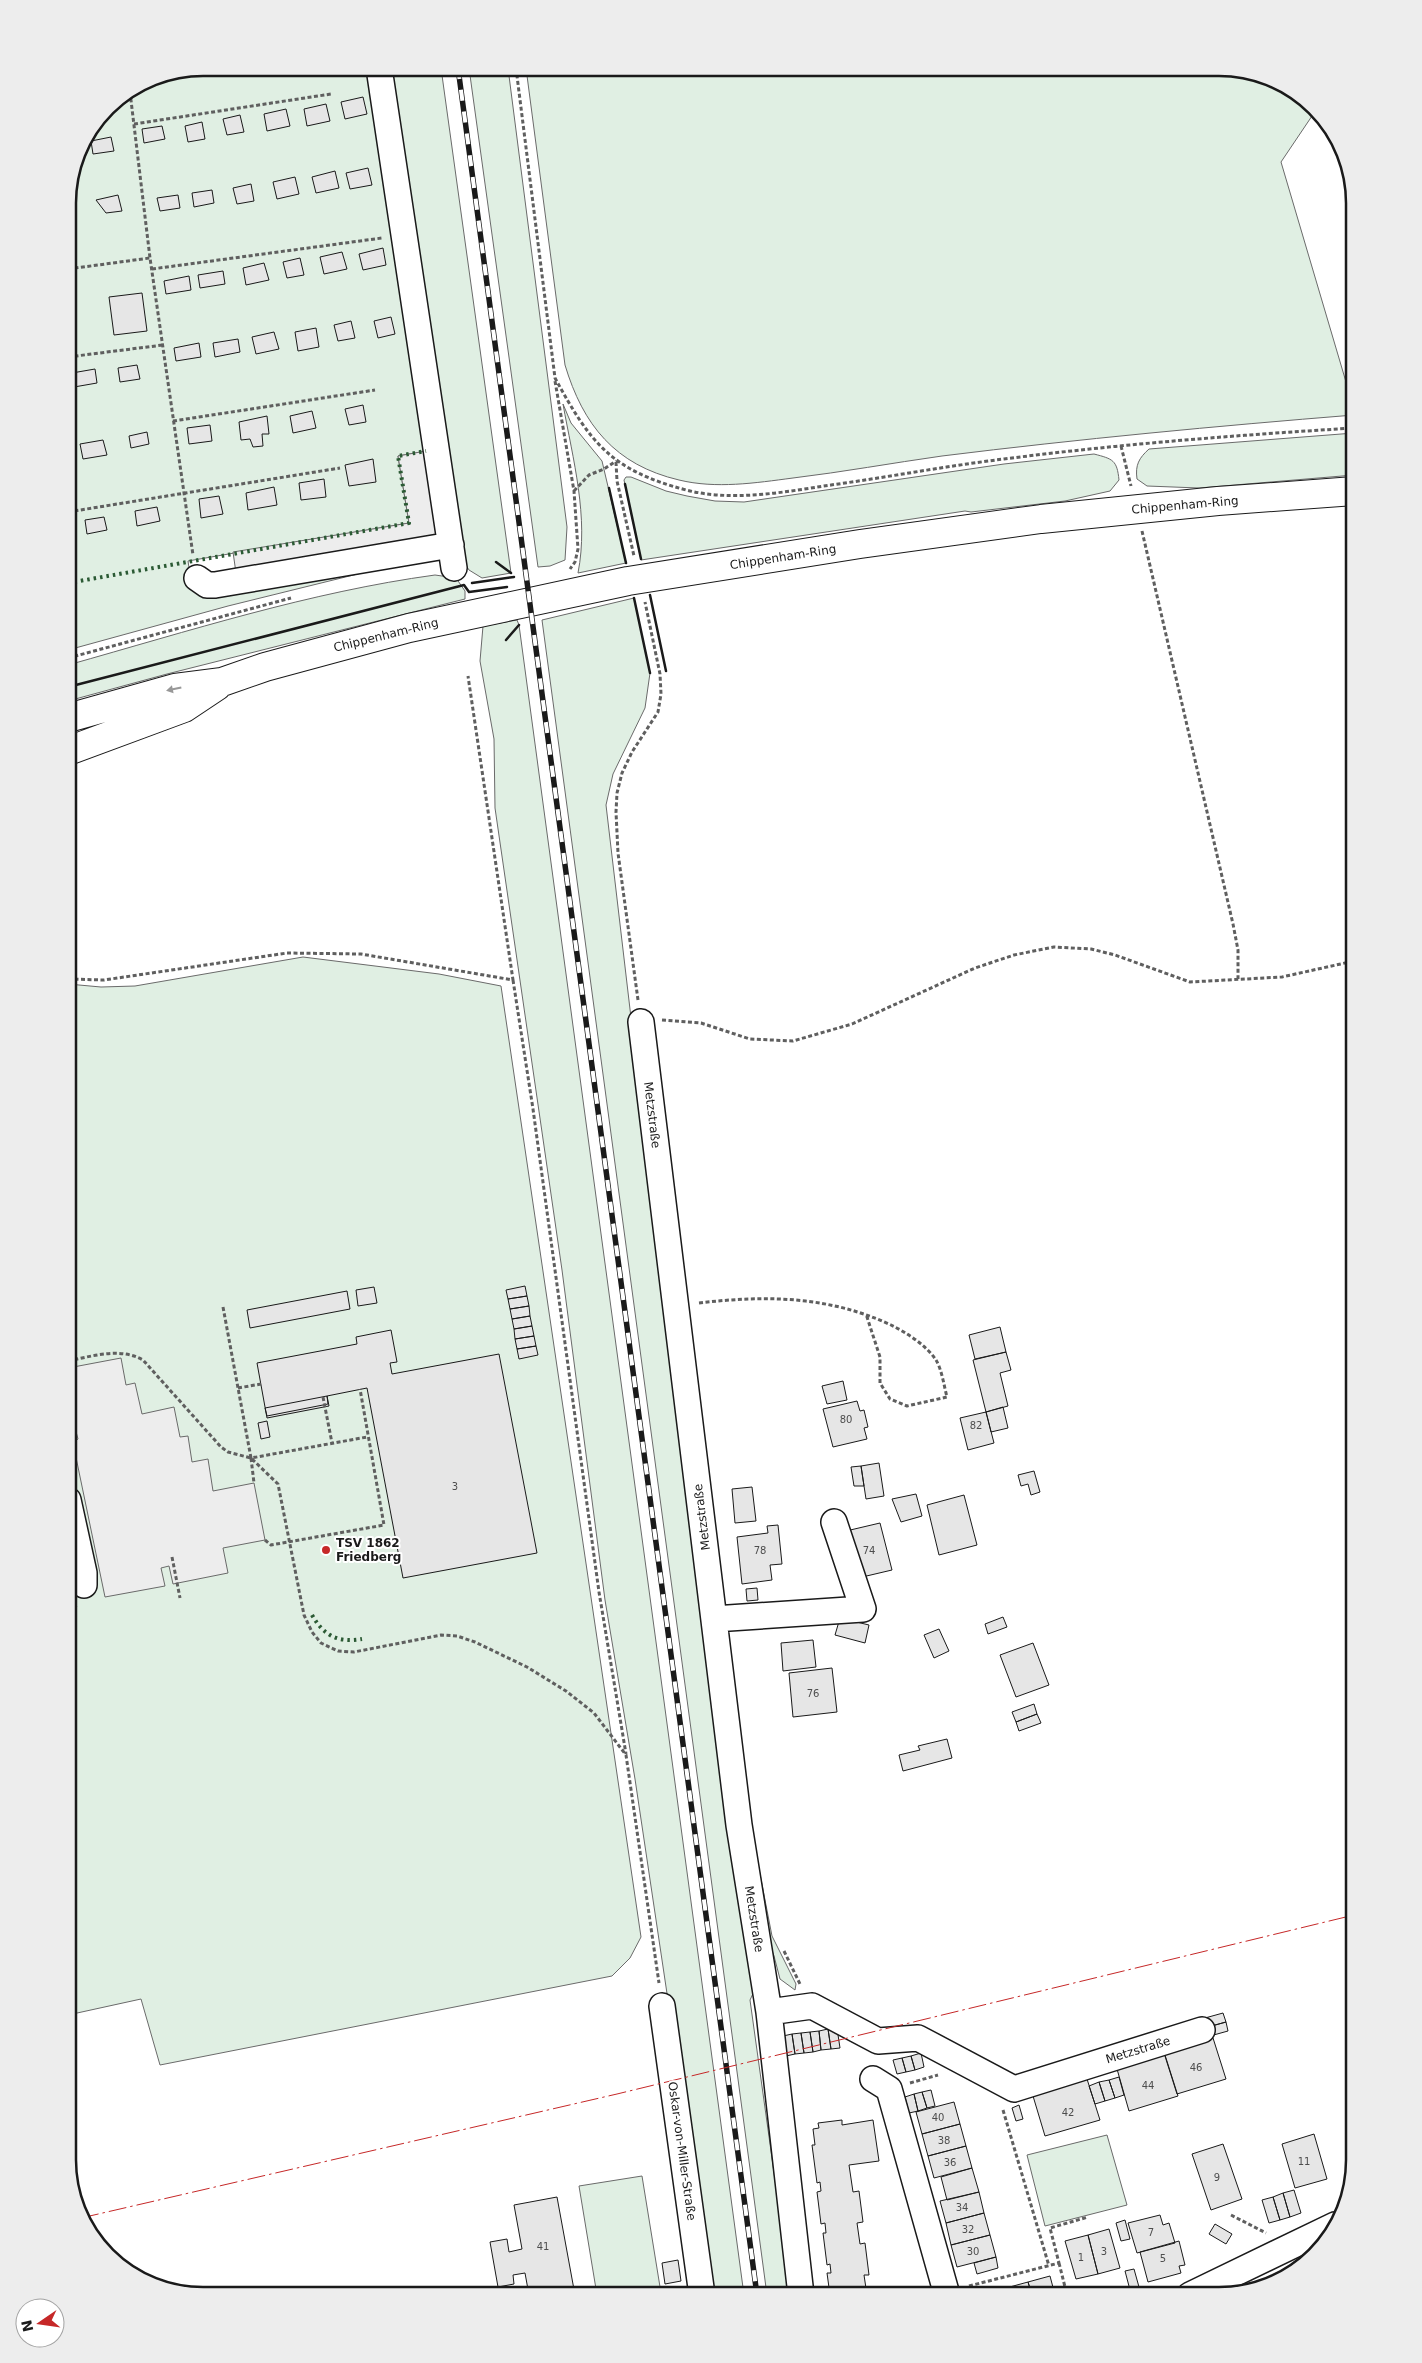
<svg xmlns="http://www.w3.org/2000/svg" width="1422" height="2363" font-family="'DejaVu Sans',sans-serif">
<rect width="100%" height="100%" fill="#fff"/>
<path fill="#e0efe3" stroke="#6a6a6a" d="M203,68H369L426,451L398,456L409,523L188,561L192,587L427,557V562L390,566L228,606L68,650V195L78,151L107,107L152,78Z
M391,68H441L511,573L482,578L469,570L460,556Z
M469,68H508L567,527L565,560L550,566L538,567Z
M526,68H1228L1294,91L1314,113L1281,162L1354,409V415C1217,426 1079,439 942,456C892,463 843,472 793,478C755,483 716,489 679,480C615,465 583,425 565,365Z
M563,404L571,423L602,461L626,563L578,573C589,517 573,460 563,404Z
M1354,433V475L1199,488L1147,486L1137,479C1135,465 1139,458 1149,449Z
M1094,454C1113,459 1117,460 1119,480L1110,491L1065,501L971,512L965,511L641,560L624,480L626,477H631L666,491L687,496L715,501L744,502L1004,464Z
M435,575L456,578L465,591V599L167,674L68,701V665C189,631 310,592 435,575Z
M634,598L650,673L645,708L613,774L606,805L715,1732L744,1937L753,1959L758,1983L750,2000L791,2295H767L542,620Z
M517,620L519,625L744,2295H712L635,1779L605,1600L562,1270L495,808L494,739L480,661L483,626Z
M303,957L439,974L501,986L641,1937L630,1958L612,1976L160,2065L141,1999L68,2015V984L101,987L135,986Z
M752,1833L772,1936L796,1984L795,1990L780,1979L774,1956L762,1925Z
M1107,2135L1127,2205L1045,2226L1027,2155Z
M642,2176L661,2293L644,2295H597L579,2186Z"/>
<path fill="#ededed" stroke="#6a6a6a" d="M426,451L443,540L236,573L233,552L409,523L398,456Z
M121,1358L126,1385L135,1383L142,1414L174,1407L180,1437L188,1436L192,1462L208,1459L213,1491L254,1483L265,1540L223,1548L228,1573L173,1584L169,1566L161,1568L165,1586L105,1597L73,1443L78,1439L74,1424L68,1425V1368Z"/>
<path fill="#e6e6e6" stroke="#1a1a1a" d="M363,97L367,114L345,119L341,102Z
M326,104L330,121L307,126L304,109Z
M286,109L290,126L267,131L264,114Z
M240,115L244,132L227,135L223,119Z
M202,122L205,139L188,142L185,126Z
M162,126L165,139L144,143L142,129Z
M111,137L114,151L93,154L91,141Z
M368,168L372,185L350,189L346,173Z
M335,171L339,188L316,193L312,177Z
M295,177L299,194L277,199L273,182Z
M251,184L254,201L237,204L233,188Z
M212,190L214,203L194,207L192,193Z
M118,195L122,211L106,213L96,200Z
M178,195L180,208L160,211L157,198Z
M72,201L76,221L68,223V202Z
M383,248L386,265L363,270L359,254Z
M342,252L347,269L324,274L320,257Z
M300,258L304,275L287,278L283,262Z
M264,263L269,280L246,285L243,268Z
M223,271L225,284L200,288L198,275Z
M189,276L191,290L166,294L164,281Z
M142,293L147,331L114,335L109,297Z
M391,317L395,334L378,338L374,321Z
M351,321L355,338L338,341L334,325Z
M316,328L319,347L298,351L295,332Z
M274,332L279,349L256,354L252,337Z
M238,339L240,352L215,357L213,343Z
M199,343L201,357L176,361L174,348Z
M137,365L140,379L120,382L118,368Z
M95,369L97,383L74,387L72,373Z
M363,405L366,422L349,425L345,409Z
M312,411L316,428L293,433L290,416Z
M267,416L269,434H262L263,446L253,447L250,439L241,440L239,422Z
M210,425L212,441L189,444L187,428Z
M147,432L149,444L131,448L129,436Z
M103,440L107,455L83,459L80,444Z
M373,459L376,482L349,486L345,465Z
M324,479L326,497L301,500L299,483Z
M274,487L277,505L248,510L246,493Z
M219,496L223,514L201,518L199,499Z
M157,507L160,521L137,526L135,511Z
M104,517L107,530L87,534L85,520Z
M525,1286L527,1296L508,1299L506,1290Z
M374,1287L377,1303L358,1306L356,1290Z
M347,1291L350,1309L250,1328L247,1310Z
M527,1296L529,1306L510,1309L508,1299Z
M529,1306L530,1316L512,1319L510,1309Z
M530,1316L532,1326L514,1329L512,1319Z
M532,1326L534,1336L515,1339L514,1329Z
M1000,1327L1006,1352L975,1359L969,1335Z
M391,1330L397,1362L390,1363L392,1374L499,1354L537,1553L403,1578L367,1388L327,1396L329,1406L267,1418L257,1363L357,1344L356,1337Z
M534,1336L536,1346L517,1349L515,1339Z
M536,1346L538,1355L519,1359L517,1349Z
M1006,1352L1011,1370L1000,1373L1008,1406L986,1412L973,1360Z
M843,1381L847,1400L827,1404L822,1386Z
M327,1396L328,1404L267,1416L265,1408Z
M857,1401L860,1411L864,1410L868,1427L864,1428L867,1439L833,1447L823,1409Z
M1003,1407L1008,1428L991,1432L986,1412Z
M986,1412L994,1443L968,1450L960,1418Z
M267,1421L270,1437L261,1439L258,1423Z
M879,1463L884,1496L866,1499L861,1466Z
M861,1466L864,1486H854L851,1467Z
M1034,1471L1040,1492L1031,1495L1028,1484L1021,1486L1018,1475Z
M752,1487L756,1521L735,1523L732,1489Z
M916,1494L922,1516L901,1522L892,1499Z
M964,1495L977,1545L939,1555L927,1505Z
M880,1523L892,1570L858,1578L846,1531Z
M778,1525L782,1564L770,1565L772,1580L742,1584L737,1537L768,1533L767,1526Z
M757,1588L758,1600L747,1601L746,1589Z
M1003,1617L1007,1627L988,1634L985,1624Z
M840,1618L869,1625L865,1643L835,1635Z
M939,1629L949,1651L934,1658L924,1635Z
M813,1640L816,1667L783,1671L781,1643Z
M1033,1643L1049,1685L1016,1697L1000,1655Z
M832,1668L837,1712L793,1717L789,1673Z
M1034,1704L1037,1714L1016,1722L1012,1712Z
M1037,1714L1041,1723L1019,1731L1016,1722Z
M947,1739L952,1758L903,1771L899,1755L920,1750L918,1746Z
M1223,2013L1226,2022L1208,2027L1205,2018Z
M1226,2022L1228,2031L1210,2036L1208,2027Z
M837,2028L840,2048L831,2049L828,2029Z
M828,2029L831,2049L821,2050L819,2031Z
M819,2031L821,2050L813,2052L810,2032Z
M810,2032L813,2052L804,2053L801,2033Z
M801,2033L804,2053L795,2054L792,2034Z
M792,2034L795,2054L786,2056L783,2036Z
M1213,2038L1226,2079L1177,2094L1164,2053Z
M921,2053L924,2067L915,2070L911,2056Z
M1165,2055L1178,2096L1129,2111L1117,2069Z
M911,2056L915,2070L906,2072L902,2058Z
M902,2058L906,2072L897,2074L893,2060Z
M1119,2077L1124,2095L1115,2098L1109,2080Z
M1087,2079L1100,2120L1045,2136L1033,2096Z
M1109,2080L1115,2098L1105,2101L1099,2082Z
M1099,2082L1105,2101L1095,2104L1089,2086Z
M931,2090L935,2106L927,2108L922,2092Z
M922,2092L927,2108L918,2111L914,2094Z
M914,2094L918,2111L909,2113L905,2097Z
M954,2102L960,2124L922,2134L916,2112Z
M1019,2105L1023,2119L1016,2121L1012,2108Z
M842,2120V2125L873,2120L879,2161L849,2165L853,2192L859,2191L863,2222L857,2223L860,2244L865,2243L869,2275H864L867,2295H872H830L827,2273H831L830,2264L827,2265L823,2233H826L825,2223L821,2224L817,2192L821,2191L820,2182L817,2183L812,2145H815L813,2129L819,2128L818,2123Z
M960,2124L966,2146L928,2156L922,2134Z
M1314,2134L1327,2179L1295,2188L1282,2144Z
M1223,2144L1242,2199L1211,2210L1192,2154Z
M966,2146L972,2168L934,2178L928,2156Z
M972,2168L979,2192L947,2200L941,2177Z
M1294,2190L1301,2213L1290,2217L1283,2193Z
M979,2192L984,2213L946,2223L940,2201Z
M1283,2193L1290,2217L1280,2220L1273,2197Z
M557,2197L575,2295H529L525,2273L513,2275L514,2284L498,2287L490,2242L507,2239L509,2252L522,2249L514,2205Z
M1273,2197L1280,2220L1269,2223L1262,2200Z
M984,2213L990,2235L951,2245L946,2223Z
M1160,2215L1163,2225L1169,2223L1175,2243L1137,2253L1128,2223Z
M1125,2220L1130,2239L1121,2241L1116,2223Z
M1215,2224L1232,2234L1226,2244L1209,2234Z
M1109,2229L1120,2268L1098,2274L1088,2235Z
M990,2235L996,2257L957,2267L951,2245Z
M1088,2235L1098,2274L1076,2279L1065,2241Z
M1179,2241L1185,2265L1179,2266L1181,2273L1148,2282L1140,2252Z
M996,2257L998,2268L977,2274L974,2263Z
M678,2260L681,2281L665,2284L662,2263Z
M1134,2269L1139,2287L1130,2290L1125,2271Z
M1050,2276L1055,2295H1032L1028,2282Z
M1028,2282L1032,2295H1008L1006,2288Z
M1006,2288L1008,2295H985L984,2293Z"/>
<g fill="none" stroke-linecap="round" stroke-linejoin="round">
<defs>
<path id="minor" d="M379,68L454,568
M197,578L207,585H215L451,545
M641,1022L739,1825L769,2012L801,2295
M68,1500L84,1573V1585
M714,1619L863,1609L834,1522
M662,2006L702,2295
M769,2012L812,2006L878,2041L918,2038L1014,2089L1202,2030
M873,2079L889,2089L947,2295
M1190,2295L1335,2225"/>
<path id="major" d="M68,718L175,688L222,682L265,667L409,628L628,581L860,544L1041,519L1218,501L1354,491
M68,751L184,708L217,686"/>
</defs>
<use href="#minor" stroke="#1a1a1a" stroke-width="28"/>
<use href="#major" stroke="#1a1a1a" stroke-width="30"/>
<path stroke="#5f5f5f" stroke-width="3" stroke-dasharray="4 2.5" stroke-linecap="butt" d="M516,68L555,378C591,444 611,470 686,490C733,502 784,492 831,485C889,477 946,466 1004,459C1121,444 1238,435 1354,428
M130,92L150,258L193,555
M134,124L331,94
M68,269L150,258
M152,269L382,238
M68,357L163,345
M555,381L574,491L578,549L575,562L570,569
M173,421L375,390
M1121,446L1131,486
M616,462L617,481L634,556
M574,491L589,475L604,469L616,461
M68,512L340,468
M1142,531L1233,924L1238,950V979
M68,658L291,598
M68,979L104,980L287,953L361,954L513,980L468,676
M513,980L533,1109L599,1592L626,1754
M638,1000L618,853L616,812L617,793L622,773L632,752L658,712L661,694L660,674L645,602
M662,1020L701,1023L750,1039L793,1041L852,1024L975,968L1014,955L1054,947L1091,949L1115,955L1190,982L1282,977L1354,961
M699,1303C766,1295 829,1296 891,1325C907,1333 926,1345 936,1360C942,1370 944,1386 947,1397L907,1406L890,1399L880,1383V1357L866,1314
M223,1307L251,1458L367,1437
M68,1361C93,1356 120,1347 143,1360L221,1447L228,1452L251,1458L278,1484L304,1615L312,1632L321,1643L338,1651L354,1652L441,1635L457,1636L475,1642L527,1667L566,1691L594,1713L626,1755L659,1983
M238,1388L261,1384
M323,1397L332,1443
M251,1458L254,1483
M265,1540L271,1545L384,1525L360,1389
M172,1557L180,1598
M68,1631L76,1606
M784,1951L800,1984
M910,2083L938,2075
M1003,2110L1049,2266
M1231,2215L1266,2233
M1059,2263L1067,2295
M969,2286L1059,2263L1050,2228L1088,2217"/>
<use href="#minor" stroke="#fff" stroke-width="25"/>
<use href="#major" stroke="#fff" stroke-width="28"/>
<defs>
<path id="rail" d="M458,68L757,2295"/>
</defs>
<use href="#rail" stroke="#1a1a1a" stroke-width="5.5"/>
<use href="#rail" stroke="#fff" stroke-width="4" stroke-dasharray="11" stroke-linecap="butt"/>
<path stroke="#2b5a34" stroke-width="4" stroke-dasharray="2.5 4" stroke-linecap="butt" d="M68,583L409,523L398,456L426,451
M312,1615C324,1636 338,1643 362,1639"/>
<path stroke="#1a1a1a" stroke-width="2.5" d="M625,484L641,559
M609,488L626,563
M496,562L511,573
M472,583L514,577
M650,595L666,671
M634,598L650,673
M506,640L519,625
M68,687L464,585L469,592L507,587"/>
<path stroke="#c62828" stroke-width="1" stroke-dasharray="18 4 2.5 4" stroke-linecap="butt" d="M81,2218L617,2094L1354,1915"/>
</g>
<defs><path id="oneway-solid" d="M-6-.8H1V-3.2L6.5 0L1 3.2V.8H-6Z" transform="scale(1.25)"/></defs>
<use fill="#989898" href="#oneway-solid" transform="translate(174 689) rotate(168)"/>
<circle fill="#c62828" stroke="#fff" stroke-width="2" cx="326" cy="1550" r="5"/>
<g text-anchor="middle" stroke-width="4" stroke-linejoin="round" paint-order="stroke">
<g font-size="10" fill="#4d4d4d">
<text x="846" y="1423">80</text>
<text x="976" y="1429">82</text>
<text x="455" y="1490">3</text>
<text x="760" y="1554">78</text>
<text x="869" y="1554">74</text>
<text x="813" y="1697">76</text>
<text x="1196" y="2071">46</text>
<text x="1148" y="2089">44</text>
<text x="1068" y="2116">42</text>
<text x="938" y="2121">40</text>
<text x="944" y="2144">38</text>
<text x="1304" y="2165">11</text>
<text x="950" y="2166">36</text>
<text x="1217" y="2181">9</text>
<text x="962" y="2211">34</text>
<text x="968" y="2233">32</text>
<text x="1151" y="2236">7</text>
<text x="543" y="2250">41</text>
<text x="973" y="2255">30</text>
<text x="1104" y="2255">3</text>
<text x="1081" y="2261">1</text>
<text x="1163" y="2262">5</text>
</g>
<g font-size="12" fill="#1a1a1a" stroke="#fff">
<text transform="translate(1185 505) rotate(-5)" y="4">Chippenham-Ring</text>
<text transform="translate(783 557) rotate(-9)" y="4">Chippenham-Ring</text>
<text transform="translate(386 635) rotate(-14)" y="4">Chippenham-Ring</text>
<text transform="translate(652 1115) rotate(83)" y="4">Metzstraße</text>
<text transform="translate(702 1517) rotate(-97)" y="4">Metzstraße</text>
<text transform="translate(754 1919) rotate(81)" y="4">Metzstraße</text>
<text transform="translate(1138 2050) rotate(-17)" y="4">Metzstraße</text>
<text transform="translate(682 2151) rotate(82)" y="4">Oskar-von-Miller-Straße</text>
</g>
<g font-size="12" font-weight="bold" fill="#1a1a1a" stroke="#fff" text-anchor="start">
<text x="336" y="1547">TSV 1862<tspan x="336" dy="14">Friedberg</tspan></text>
</g>
</g>
<path d="M0 0H1422V2363H0ZM203 76H1219A127 127 0 0 1 1346 203V2160A127 127 0 0 1 1219 2287H203A127 127 0 0 1 76 2160V203A127 127 0 0 1 203 76Z" fill="#ededed" fill-rule="evenodd"/>
<path fill="none" stroke="#1a1a1a" stroke-width="2.5" d="M203 76H1219A127 127 0 0 1 1346 203V2160A127 127 0 0 1 1219 2287H203A127 127 0 0 1 76 2160V203A127 127 0 0 1 203 76Z"/>
<g transform="translate(40 2323) rotate(257)"><circle r="24" fill="#ffffff" stroke="#a3a3a3"/>
<path d="M0-4L9 19L0 12L-9 19Z" fill="#c62828"/>
<text y="-8" font-size="14" font-weight="bold" text-anchor="middle" fill="#1a1a1a">N</text>
</g>
</svg>
